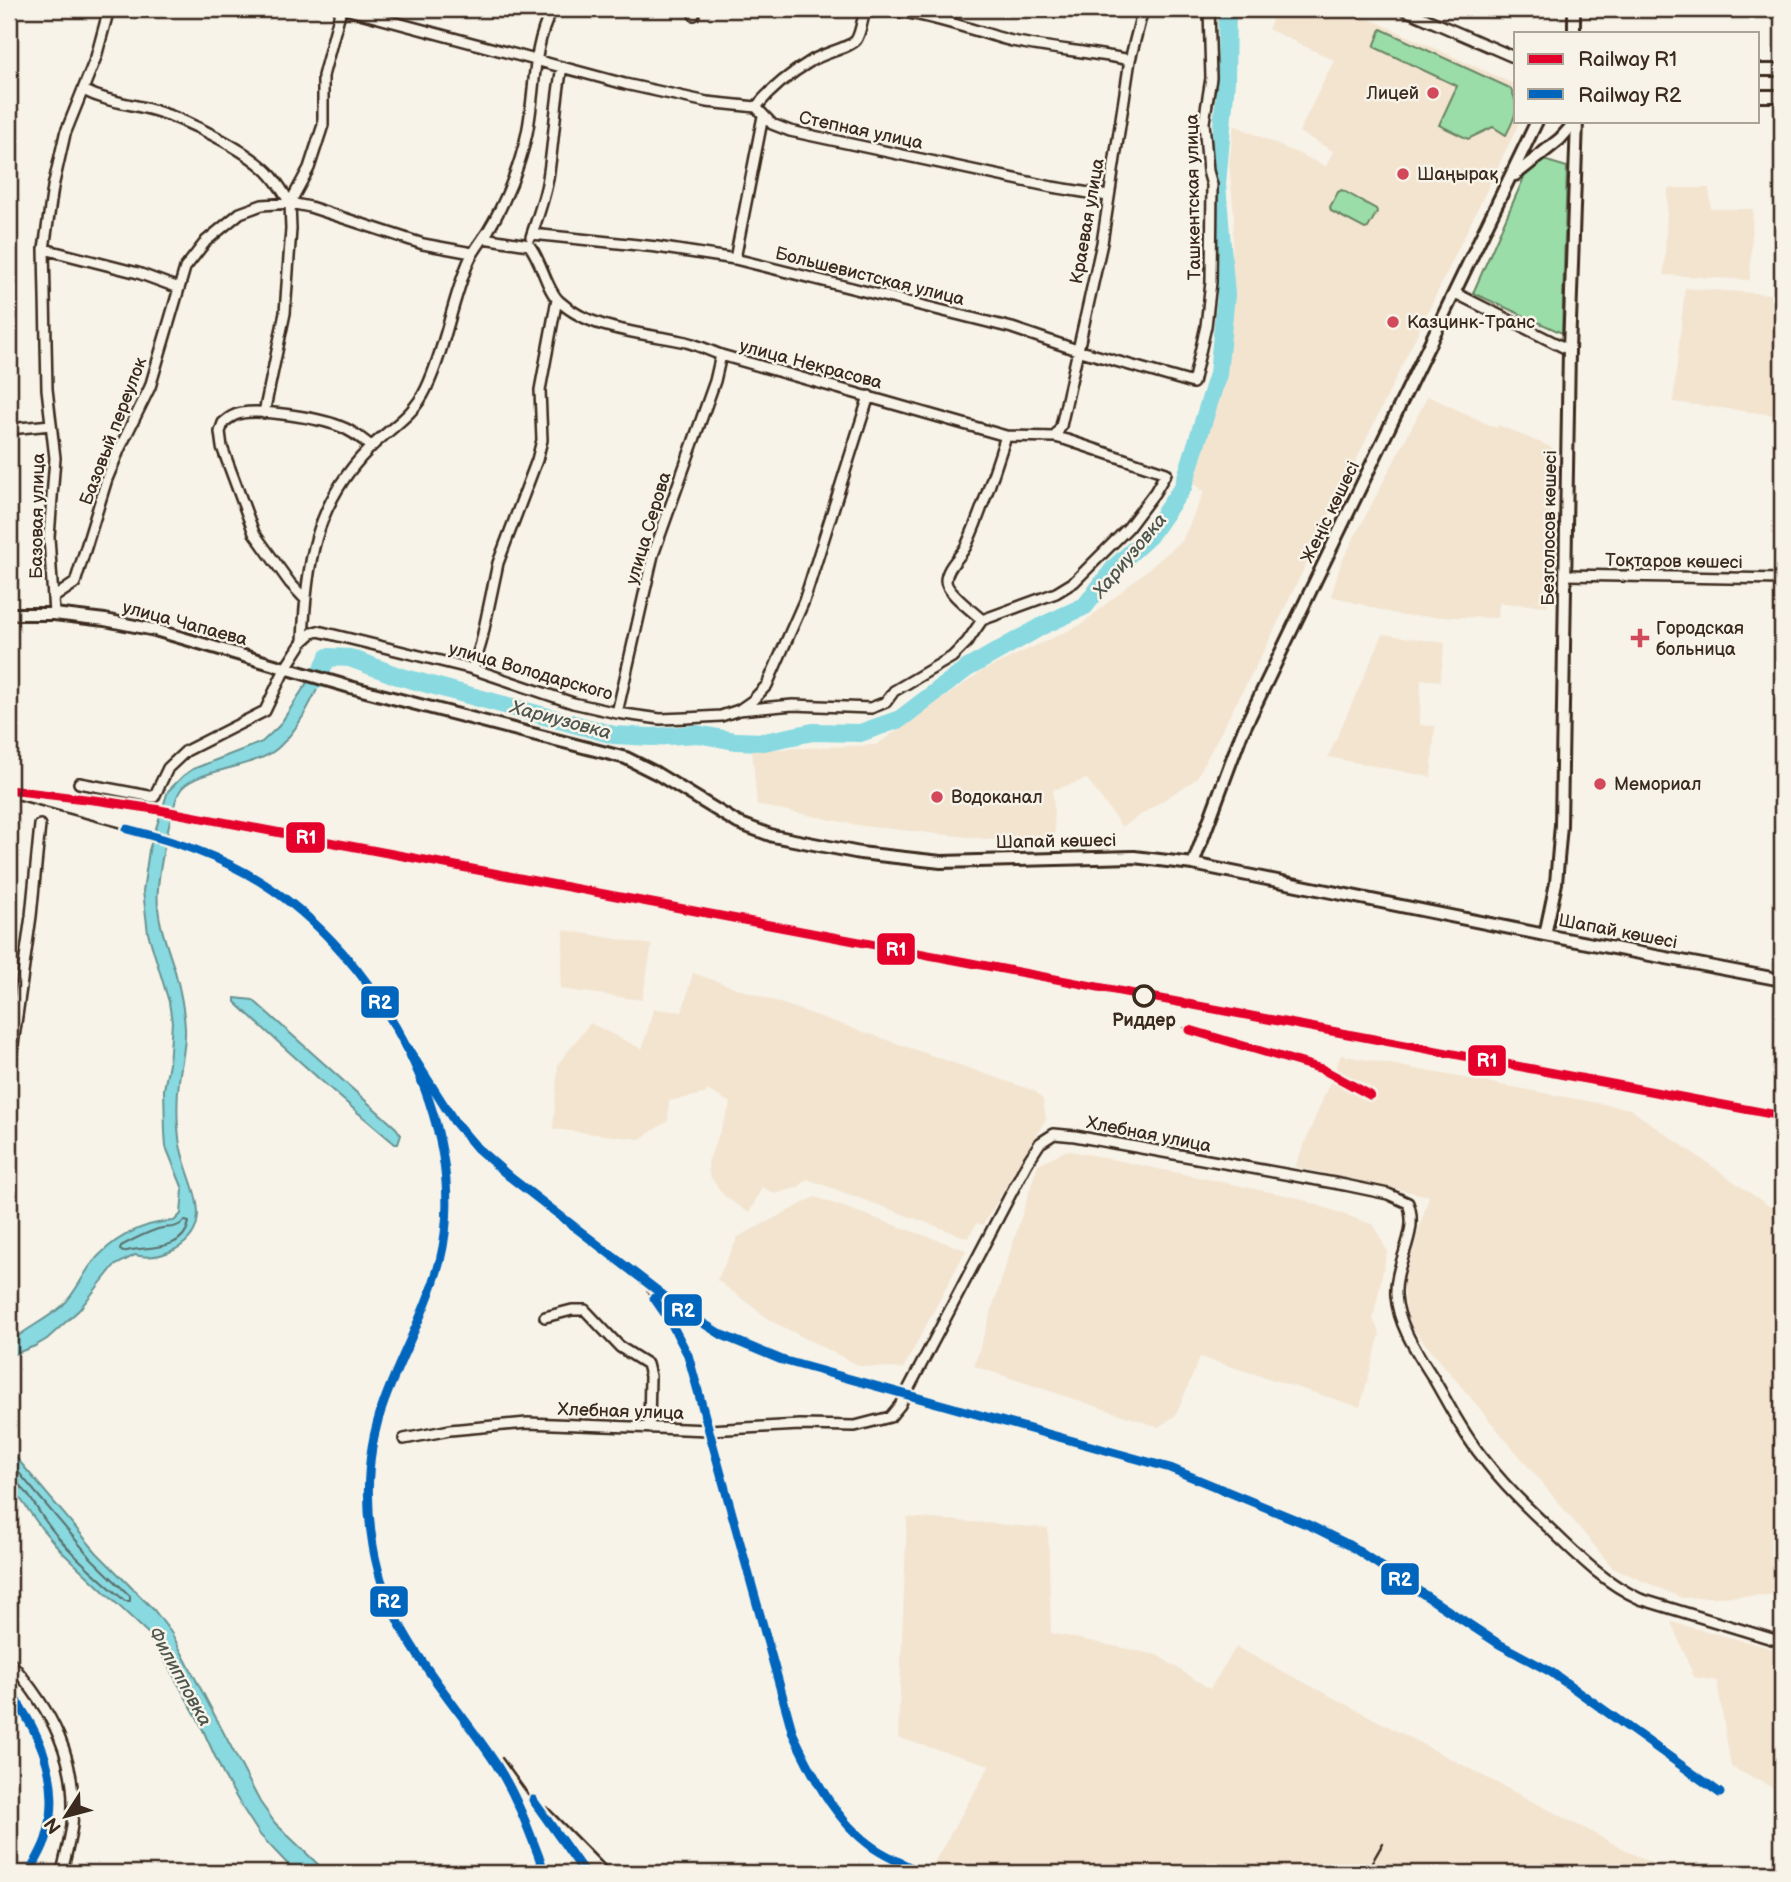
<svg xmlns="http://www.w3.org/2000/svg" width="1791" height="1882" font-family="'Balsamiq Sans',sans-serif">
<rect width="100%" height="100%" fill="#f7f3e8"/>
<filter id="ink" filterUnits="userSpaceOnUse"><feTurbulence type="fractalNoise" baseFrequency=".0143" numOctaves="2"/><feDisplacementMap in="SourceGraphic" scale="14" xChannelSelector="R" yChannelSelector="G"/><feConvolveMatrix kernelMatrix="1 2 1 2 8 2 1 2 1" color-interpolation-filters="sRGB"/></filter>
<g filter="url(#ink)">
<path fill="#f3e4d0" d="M1277,9H1348L1514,84L1516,88V121H1520L1267,645L1196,779L1122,827L1087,779L1053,790L1055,837L1014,842L863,826L757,805L752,750L876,745L982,671L1082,624L1182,541L1204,492L1193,482L1225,380L1234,216L1229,163L1234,125L1326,166L1333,151L1299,132L1334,60L1268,29Z
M1668,188H1709L1711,209H1753L1750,280L1664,275Z
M1685,288L1782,295V397H1778L1775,415L1673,402Z
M1428,396L1496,428L1498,425L1553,448L1550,494L1552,557L1548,606L1499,603L1498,618L1402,616L1331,596L1341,563Z
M1383,634L1445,643L1440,681L1421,679L1420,725L1435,726L1431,777L1328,757Z
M564,930L652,945L642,1000L560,989Z
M693,973L1035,1091L1043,1100L1046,1119L983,1225L977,1223L968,1238L807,1179L799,1187L775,1194L762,1187L749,1213L724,1196L709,1175L708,1162L731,1103L707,1090L705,1094L669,1101L668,1121L640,1139L553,1129L558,1064L590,1023L642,1049L654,1009L682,1012Z
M1341,1055L1630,1109L1782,1215V1584L1770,1595L1682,1598L1613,1568L1408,1323L1403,1283L1429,1196L1295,1167Z
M1067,1150L1295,1197L1374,1225L1387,1251L1373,1319L1380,1334L1360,1407L1200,1357L1176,1415L1159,1427L974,1366L1038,1164Z
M815,1197L966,1250L903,1369L860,1366L773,1322L717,1280L738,1237Z
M907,1517L1048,1528L1051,1633L1157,1655L1210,1689L1236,1647L1670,1873H928L990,1765L898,1738Z
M1671,1622L1782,1651V1789L1773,1788L1731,1767L1717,1681L1694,1677Z"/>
<path fill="#9adda8" stroke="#6a8463" stroke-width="2" d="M1381,29L1510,88C1521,106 1515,118 1506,135L1493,127L1468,139L1439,125L1457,86L1374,47Z
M1533,157L1567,167L1562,333L1473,293Z
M1342,190L1376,209L1377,212L1368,228L1365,229L1331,211L1330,207L1338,192Z"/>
<path fill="#88d9e0" stroke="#699392" stroke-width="2" d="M323,658L331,661C316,690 304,723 280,746C268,758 252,761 237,766C220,771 196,775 183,787C172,796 159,872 158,889C155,917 167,945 175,971C180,989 184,1009 185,1028C186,1046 181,1063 179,1081C177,1096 177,1112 178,1128C179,1135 179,1143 181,1149C188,1183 218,1225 176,1249C164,1255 149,1259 135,1255L114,1266L79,1310L47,1339L35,1346L9,1356V1343C25,1329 46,1320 62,1306C75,1294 80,1280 90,1266C109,1240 142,1222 174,1221L181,1214L183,1189L166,1147L165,1132L164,1089L169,1064L172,1022L169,1002L148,933L143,891L149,850L168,791L183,776L193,769L262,742L279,726Z
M235,998L253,1000L396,1128L401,1135L398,1144H395C340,1098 287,1051 235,1002Z
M9,1449L97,1553L154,1610L172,1634L260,1802L275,1823L327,1873H296L260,1835L242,1807L223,1774L198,1719L151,1636L63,1553L42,1529L9,1483Z"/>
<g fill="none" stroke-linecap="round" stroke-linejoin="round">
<path stroke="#5a706c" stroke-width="2" d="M185,1221L189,1222C183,1254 144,1245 123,1252L120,1250L121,1246C132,1240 146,1233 158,1229C171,1226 173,1230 185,1221Z
M9,1461L91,1558L130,1596V1601H125C97,1576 66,1551 44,1519C36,1508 23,1481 9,1480"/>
<path stroke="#88d9e0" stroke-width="18" d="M317,680L328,657L350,658L398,676L614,735L652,737L697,734L735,741L764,742L813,732L860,733L900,719L966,669L1044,625L1085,606L1115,567L1149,536L1183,487L1218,374L1226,295L1217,184L1226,81L1227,9"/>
<defs>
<path id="minor" d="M345,9L625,84L707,102L756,107L772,124L790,131L1052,187L1108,196
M1403,9L1516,58
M694,15L695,9
M83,90C109,103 130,103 156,111C187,120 245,149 268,172C278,182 283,192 290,203
M756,107C771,89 791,73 811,61C821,54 851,47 856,40C860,35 862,22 864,14C894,0 979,33 1012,41C1051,49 1091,52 1130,60
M532,234L657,247L735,259L1012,328L1077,350L1193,383L1206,326L1211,282L1212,185L1208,171L1204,122L1211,78L1209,9
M531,237C537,218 545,198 548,178C554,141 555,104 562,67
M483,238L529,245C542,261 546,289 559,301C591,331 645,333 686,342C698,345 710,351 721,355L1006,436L1055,437L1067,440L1166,473L1155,492L1128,528L1074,582L1056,593L982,620L967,642L952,657L894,691L886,702L871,708L793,705L739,710
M44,249L138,273L179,288
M735,259L763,116
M1455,293L1569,350
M264,413L285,313L291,229L290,203L309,168L323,125V76L341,9
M9,429L51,425
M1055,437L1061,426L1102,243L1130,60L1143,9
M1566,575L1782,579
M53,598L75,583L107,479L120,448L150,387L185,268L206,241L240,213L262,205L290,203L310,207L423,244L472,253
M305,599L290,583L254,533L222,447L220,432L223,423C229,418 234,414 242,413C262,409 319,418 339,426C351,430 361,438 371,446
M54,614L49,537L55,458L47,389L44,249L53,187L65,134L96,57L109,9
M982,620C974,612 946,592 946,581C946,567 962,556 967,544C983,509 994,472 1006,436
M303,641C306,567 314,505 368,450C388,429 413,417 426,389C445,349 451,304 468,263C473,251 481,242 488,231C505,203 520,166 527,133C536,89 531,51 552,9
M473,669L481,643L498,563L537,460L542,440L540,390L557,299
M617,713L653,555L715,381L721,355
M79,783L154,797L168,768L186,751L265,711L285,669L303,641L312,633L318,631L473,669L573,703L617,713L660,719L686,718L721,716L739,710L752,701L767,685L804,601L869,396
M9,1073L31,916L40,825
M545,1317L572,1310H585L620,1347L647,1364L650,1376L649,1426
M404,1439L450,1430L527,1423L709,1430L800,1425L855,1426L890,1417L900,1405L1027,1163L1040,1143L1054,1134L1075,1136L1345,1185L1388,1194L1408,1203C1420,1233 1394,1263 1396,1295C1398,1327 1419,1355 1435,1381C1450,1407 1464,1435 1483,1458C1502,1483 1525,1506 1548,1527C1577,1555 1603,1582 1640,1599L1782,1642
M9,1661C51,1709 79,1759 72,1825C70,1841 65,1857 62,1873"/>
<path id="tertiary" d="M1574,33V9
M1758,70H1782
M1758,96H1782
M1515,175L1560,139L1576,121
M9,614H54L105,620L155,630L350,687L626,758L656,773L738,823L773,836L860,853L941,862L1134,857L1193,864L1545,935L1782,980
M1193,864L1241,735L1537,121
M1545,935L1556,883L1561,825L1569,350L1577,121"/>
</defs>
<use href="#minor" stroke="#3b2a1e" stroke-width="14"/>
<use href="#tertiary" stroke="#3b2a1e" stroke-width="16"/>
<use href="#minor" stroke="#f7f3e8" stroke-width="9"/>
<use href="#tertiary" stroke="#f7f3e8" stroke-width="10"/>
<path stroke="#3b2a1e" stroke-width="2.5" d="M9,790L102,801L154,809L1782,1116
M19,800L173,842L215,857L262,882L301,911L335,942L375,995L410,1053
M1184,1028L1322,1069L1370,1095
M407,1047L454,1121L477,1148L510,1177L685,1312L722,1335L782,1360L1170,1468L1311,1526L1349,1545L1499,1644L1551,1672L1720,1793
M424,1089C445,1141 453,1205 440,1260C434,1282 424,1304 416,1325C391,1386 364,1445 369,1512C372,1556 384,1600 405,1638C431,1683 467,1721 495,1763C518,1797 531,1836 545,1873
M647,1290L670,1321L688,1355L793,1734C813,1776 835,1821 874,1848C889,1858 906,1865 922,1873
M9,1691C41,1733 63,1785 46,1839C42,1851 35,1862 29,1873
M502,1758L585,1873
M547,1807L612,1873
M1366,1873L1383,1843"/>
<defs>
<path id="rail-1" d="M9,790L102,801L154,809L1782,1116
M1190,1030L1322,1069L1370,1095"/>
<path id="rail-2" d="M127,829C174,841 220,856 261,882C376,954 474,1124 440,1261C427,1310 401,1355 384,1402C367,1448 365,1498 373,1546C388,1637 448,1691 496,1764C518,1798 531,1836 545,1873
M407,1047L454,1121L477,1148L510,1177L685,1312L722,1335L782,1360L1170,1468L1311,1526L1349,1545L1499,1644L1551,1672L1720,1793
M654,1298L670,1321L688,1355L793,1734C813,1776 835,1821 874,1848C889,1858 906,1865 922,1873
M9,1691C41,1733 63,1785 46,1839C42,1851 35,1862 29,1873
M533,1800L585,1873"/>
</defs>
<use href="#rail-1" stroke="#f7f3e8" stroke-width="14"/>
<use href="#rail-2" stroke="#f7f3e8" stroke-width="14"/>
<use href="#rail-1" stroke="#e4002b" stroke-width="9"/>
<use href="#rail-2" stroke="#0065bd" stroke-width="9"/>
</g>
</g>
<g fill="#d1495b" stroke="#f7f3e8" stroke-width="2.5">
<circle cx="1433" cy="93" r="7"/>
<circle cx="1403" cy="174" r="7"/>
<circle cx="1393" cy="322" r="7"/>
<path d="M1636.5 627.5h7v7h7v7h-7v7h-7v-7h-7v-7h7z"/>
<circle cx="1600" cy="784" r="7"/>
<circle cx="937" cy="797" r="7"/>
</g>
<circle fill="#f7f3e8" stroke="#3b2a1e" stroke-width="3.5" cx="1144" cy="996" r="10"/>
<g text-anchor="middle" stroke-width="5" stroke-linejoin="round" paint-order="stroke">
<g font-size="18" fill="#3b2a1e" stroke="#f7f3e8" text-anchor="start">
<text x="1419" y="99" text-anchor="end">Лицей</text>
<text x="1417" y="180">Шаңырақ</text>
<text x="1407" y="328">Казцинк-Транс</text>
<text x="1656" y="634">Городская<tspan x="1656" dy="21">больница</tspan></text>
<text x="1614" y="790">Мемориал</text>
<text x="951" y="803">Водоканал</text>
</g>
<g font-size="18" fill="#3b2a1e" stroke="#f7f3e8">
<text transform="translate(861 130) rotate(12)" y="6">Степная улица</text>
<text transform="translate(1193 197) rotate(-91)" y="6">Ташкентская улица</text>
<text transform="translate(1087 221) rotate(-80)" y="6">Краевая улица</text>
<text transform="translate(870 276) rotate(14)" y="6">Большевистская улица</text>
<text transform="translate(811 364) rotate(15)" y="6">улица Некрасова</text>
<text transform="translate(113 431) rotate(-69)" y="6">Базовый переулок</text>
<text transform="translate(1330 512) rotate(-64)" y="6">Жеңіс көшесі</text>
<text transform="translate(37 516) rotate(-89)" y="6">Базовая улица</text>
<text transform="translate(648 528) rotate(-73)" y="6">улица Серова</text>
<text transform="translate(1549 528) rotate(-89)" y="6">Безголосов көшесі</text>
<text transform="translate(1674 561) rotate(1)" y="6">Тоқтаров көшесі</text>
<text transform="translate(185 623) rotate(15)" y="6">улица Чапаева</text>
<text transform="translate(531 671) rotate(16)" y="6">улица Володарского</text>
<text transform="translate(1056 841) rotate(-1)" y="6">Шапай көшесі</text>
<text transform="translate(1618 931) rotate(11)" y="6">Шапай көшесі</text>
<text transform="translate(1149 1134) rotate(11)" y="6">Хлебная улица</text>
<text transform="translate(621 1411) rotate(2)" y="6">Хлебная улица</text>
</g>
<g font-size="18" font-weight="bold" fill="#3b2a1e" stroke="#f7f3e8">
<text x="1144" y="1026">Риддер</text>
</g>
<g font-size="19" font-style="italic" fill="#4e564e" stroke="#f7f3e8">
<text transform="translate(1129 555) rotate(-50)" y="7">Хариузовка</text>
<text transform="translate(561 719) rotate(15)" y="7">Хариузовка</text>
<text transform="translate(181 1676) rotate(61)" y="7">Филипповка</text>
</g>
</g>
<g stroke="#f7f3e8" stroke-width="2.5">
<rect x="285" y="821" width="41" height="33" rx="7" fill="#e4002b"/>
<rect x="876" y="932" width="40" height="34" rx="7" fill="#e4002b"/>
<rect x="360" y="985" width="40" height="34" rx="7" fill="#0065bd"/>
<rect x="1467" y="1044" width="40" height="33" rx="7" fill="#e4002b"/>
<rect x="663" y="1293" width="40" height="34" rx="7" fill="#0065bd"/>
<rect x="1380" y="1562" width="40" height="34" rx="7" fill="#0065bd"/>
<rect x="369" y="1585" width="40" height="33" rx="7" fill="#0065bd"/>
</g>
<g font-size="19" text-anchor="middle" font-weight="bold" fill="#fff">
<text x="306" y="844">R1</text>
<text x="896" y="956">R1</text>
<text x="380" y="1009">R2</text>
<text x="1487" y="1067">R1</text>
<text x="683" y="1317">R2</text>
<text x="1400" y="1586">R2</text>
<text x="389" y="1608">R2</text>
</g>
<rect width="1791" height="1882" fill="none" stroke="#f7f3e8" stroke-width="35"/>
<rect x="18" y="18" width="1756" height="1847" fill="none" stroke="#3b2a1e" stroke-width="2.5" filter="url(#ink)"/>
<rect x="1514" y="32" width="245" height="91" fill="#f7f3e8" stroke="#aca397" stroke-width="2"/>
<rect x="1528" y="54" width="35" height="10" fill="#e4002b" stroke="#aca397" stroke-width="2"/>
<text x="1578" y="66" font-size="21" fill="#3b2a1e">Railway R1</text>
<rect x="1528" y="89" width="35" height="10" fill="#0065bd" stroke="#aca397" stroke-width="2"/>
<text x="1578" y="102" font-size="21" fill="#3b2a1e">Railway R2</text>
<g transform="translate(66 1816) rotate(234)" stroke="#f7f3e8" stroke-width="5" paint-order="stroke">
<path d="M0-5L12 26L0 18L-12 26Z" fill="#3b2a1e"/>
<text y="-10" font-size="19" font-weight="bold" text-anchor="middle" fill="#3b2a1e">N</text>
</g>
</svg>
